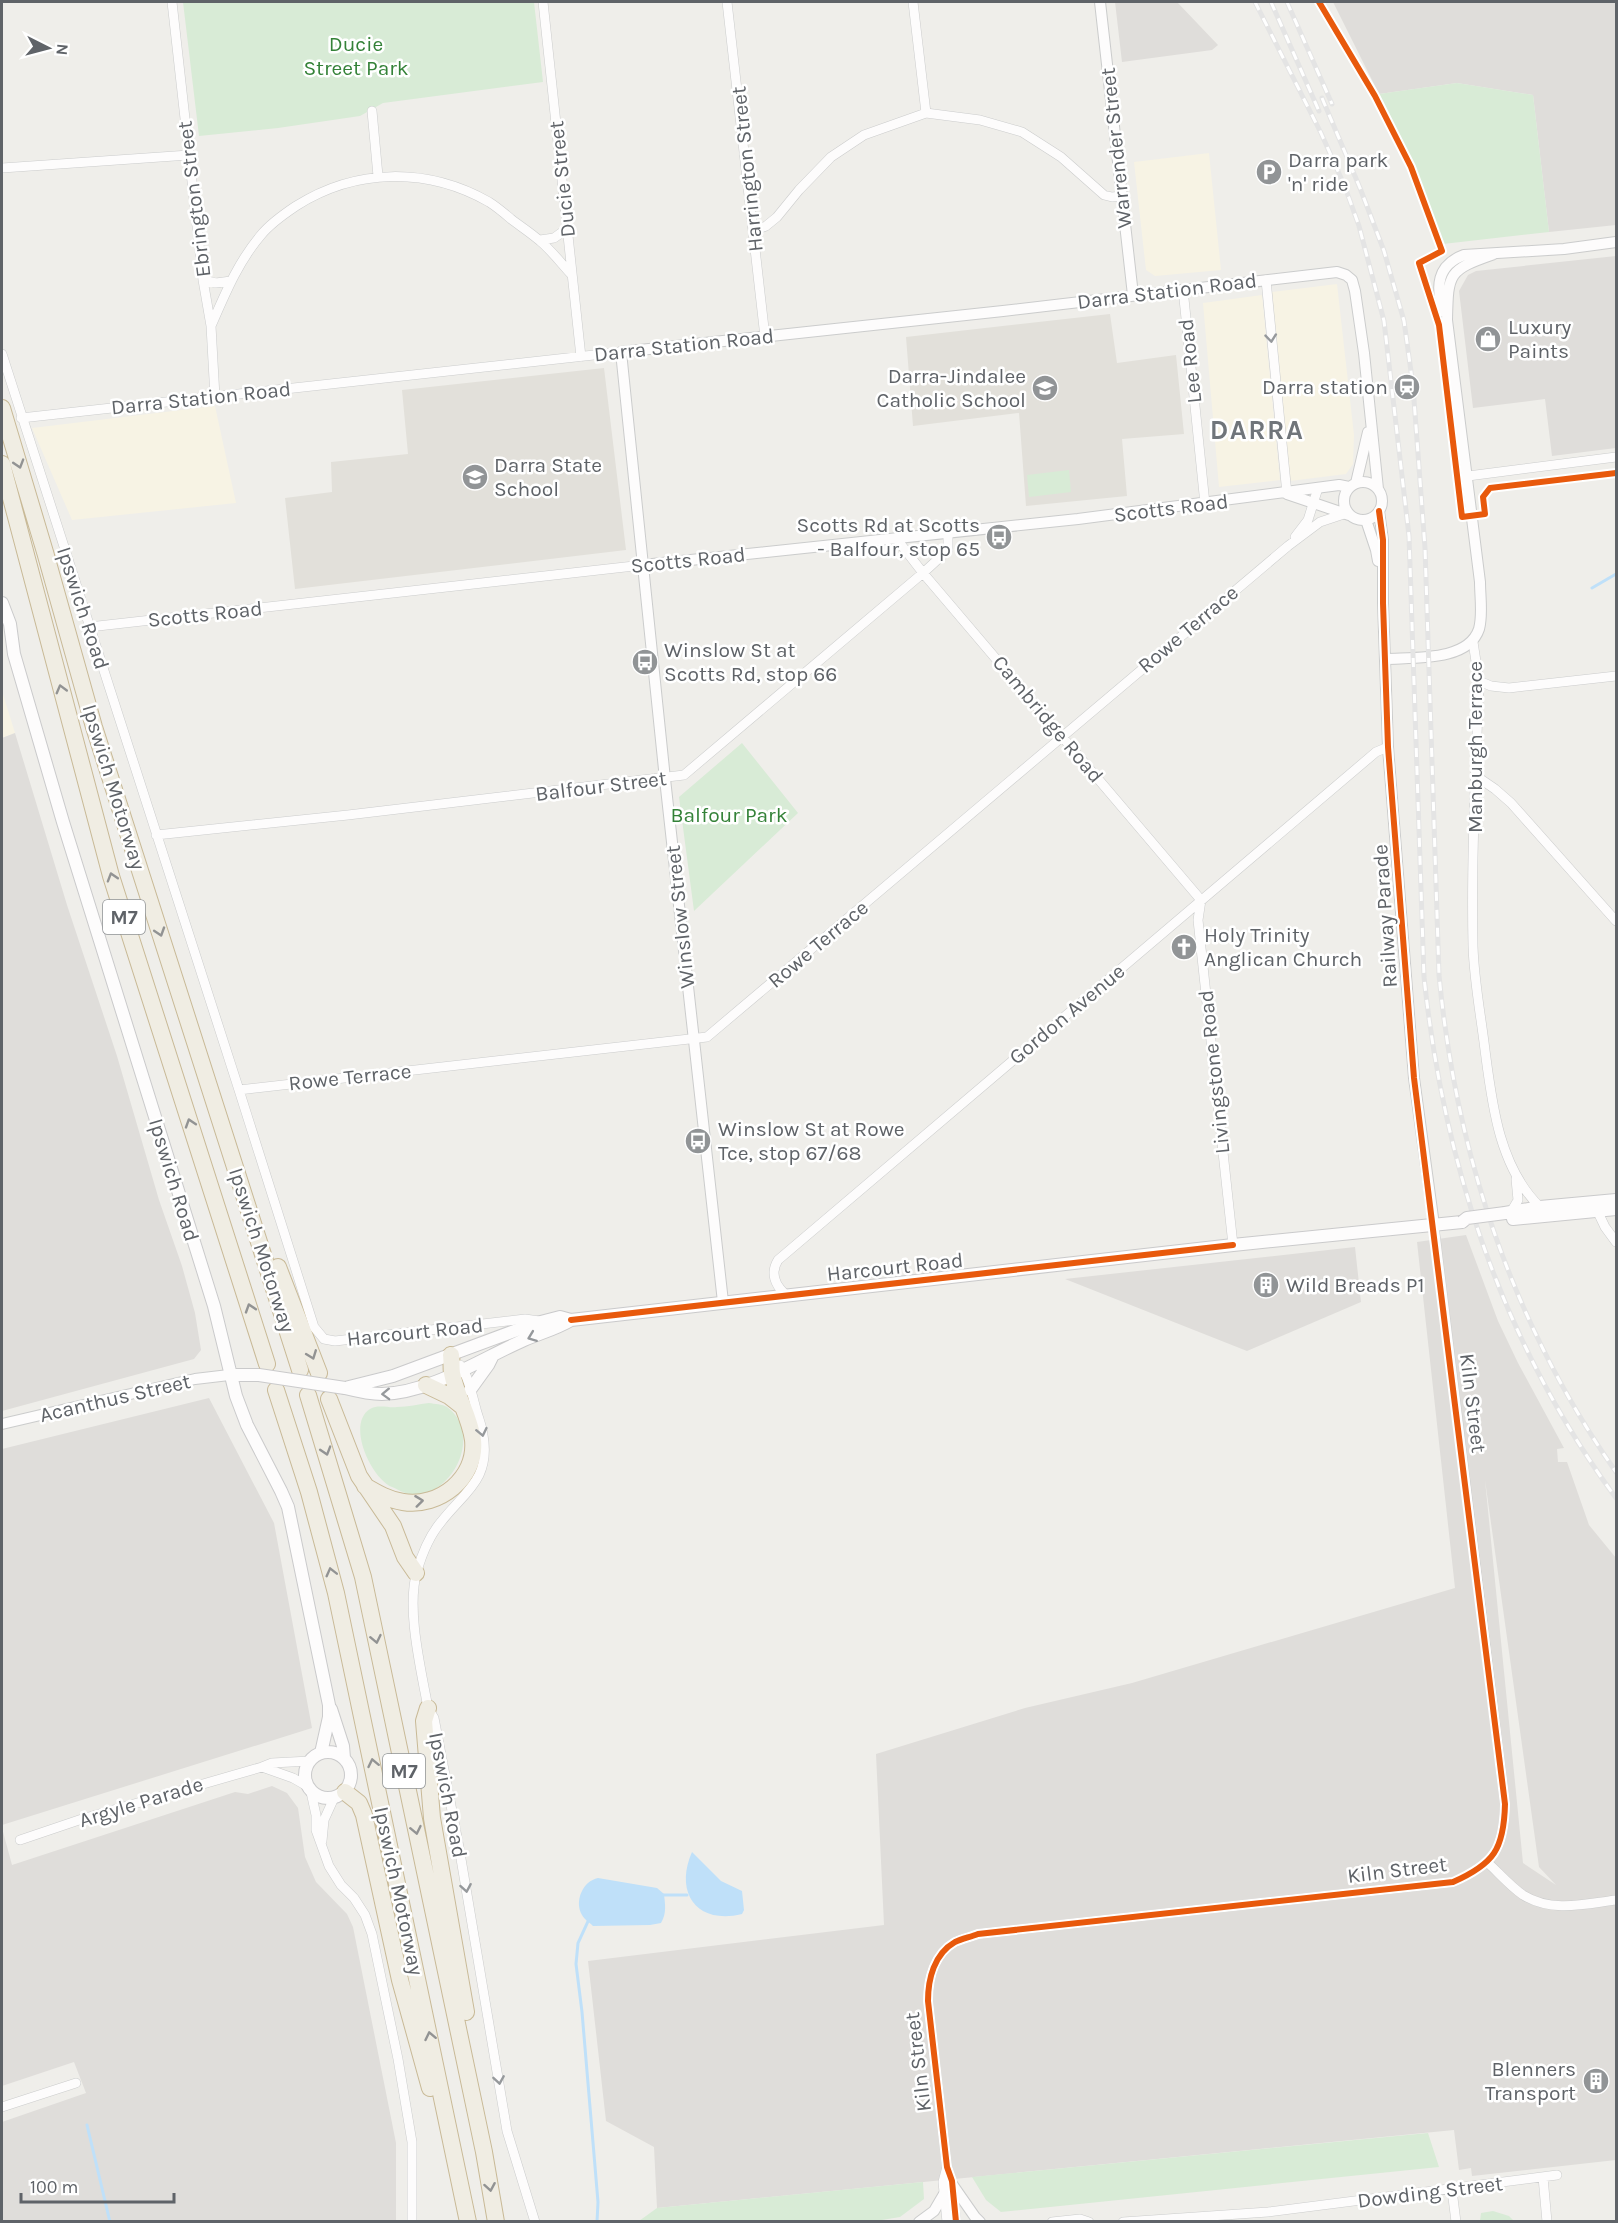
<svg xmlns="http://www.w3.org/2000/svg" width="1618" height="2223" font-family="Karla,sans-serif">
<rect width="100%" height="100%" fill="#efeeea"/>
<path fill="#f7f3e4" d="M1209,153L1221,270L1155,276L1146,270L1134,162Z
M1337,284L1354,435L1353,464L1346,474L1290,481L1272,292Z
M1262,295L1280,480L1219,487L1203,303Z
M215,406L236,503L72,520L32,428Z
M2,691L15,733L2,738Z"/>
<path fill="#dfddda" fill-rule="evenodd" d="M1115,2H1177L1218,45L1212,50L1122,62Z
M1333,2H1616V225L1549,232L1533,95L1457,83L1379,94Z
M1616,256V448L1552,456L1545,399L1473,408L1459,291L1468,275L1476,271Z
M15,733L67,905L117,1056L159,1200L182,1266L195,1313L201,1350L194,1359L2,1411V738Z
M1466,1235L1498,1321L1518,1363L1564,1448L1557,1449L1558,1462H1567L1589,1525L1616,1558V2160L1472,2176L1471,2168L1459,2170L1454,2130L657,2208L654,2147L606,2121L588,1961L884,1925L876,1754L1025,1708L1132,1683L1455,1588L1417,1242ZM1485,1480L1539,1867L1556,1885L1523,1863Z
M1355,1247L1361,1302L1247,1351L1065,1279Z
M209,1398L274,1523L312,1728L2,1825V1449Z
M272,1786L287,1793L298,1808L305,1857L316,1882L347,1914L353,1927L396,2143V2221H2V2122L86,2093L74,2062L2,2086V1828L12,1865L235,1792L248,1794Z"/>
<path fill="#e2e0da" d="M1110,314L1117,363L1176,355L1184,434L1122,439L1127,496L1026,506L1019,413L913,426L906,337Z
M604,368L626,550L295,589L285,498L332,492L331,462L408,454L402,390Z"/>
<path fill="#d8ebd6" d="M183,2H534L543,82L383,103L360,116L278,128L199,136Z
M1457,83L1533,95L1549,232L1443,244L1411,164L1387,116L1379,94Z
M1069,470L1071,492L1029,497L1027,475Z
M742,743L798,813L694,911L679,797Z
M429,1403C435,1404 442,1404 447,1407C485,1435 450,1501 409,1494C403,1493 397,1489 392,1487C371,1478 346,1424 370,1409C378,1404 388,1408 397,1407C408,1407 419,1404 429,1403Z
M1428,2133L1439,2167L1001,2212L986,2200L972,2177Z
M923,2182L924,2199L900,2217L876,2221H639L657,2208Z
M1493,2211L1509,2216L1514,2221H1480L1481,2213Z"/>
<path fill="#bfe0f9" d="M692,1852L721,1881L742,1891L744,1910L742,1914C697,1925 674,1893 692,1852Z
M598,1878L657,1888L664,1894C665,1904 667,1913 661,1923L650,1925L593,1926C590,1923 584,1919 582,1915C574,1901 583,1881 598,1878Z"/>
<g fill="none" stroke-linecap="round" stroke-linejoin="round">
<path stroke="#bfe0f9" stroke-width="3" d="M1592,588L1616,574
M662,1895H687
M589,1919L578,1943L576,1964L582,2012L598,2202L597,2222
M87,2125L110,2222"/>
<defs>
<path id="minor" d="M172,2L203,280L211,326L215,397
M543,2L581,357
M727,2L765,337
M913,2L926,113
M372,111L378,176
M2,168L189,155
M753,231L766,226L777,217L799,190L831,157L864,135L926,113L980,120L1022,132L1061,157L1104,195L1112,197L1122,196
M540,240L554,238L568,228
M203,280L216,283L231,281
M1266,280L1287,494
M1183,289L1205,504
M211,326C225,294 238,262 261,235C270,224 284,214 296,206C356,168 427,167 489,202C497,207 504,213 511,219C520,226 531,233 540,241C551,250 561,263 571,274
M2,354L239,1090L314,1327L324,1339L335,1341L525,1319L539,1321
M21,418L621,352
M1468,476L1616,457
M1295,537L1308,520L1318,488
M896,538L923,573L1201,900L1198,920L1233,1245
M89,627L643,565
M1473,642L1479,681C1476,769 1471,858 1473,946C1474,981 1481,1016 1485,1050C1492,1104 1499,1167 1540,1207
M1479,681L1491,686L1509,688L1616,676
M1476,776L1495,789L1511,803L1616,921
M156,835L348,815L684,775L923,573L948,550V533
M239,1090L707,1037L1288,546L1320,522L1344,514
M1595,1206L1605,1227L1616,1242
M1511,1212L1518,1200L1516,1179
M785,1294C775,1285 770,1273 778,1260L1376,752L1388,747
M460,1365C469,1377 472,1395 476,1409C478,1417 482,1426 483,1435C491,1480 464,1492 441,1522C429,1536 422,1554 417,1571C406,1609 421,1669 428,1708L434,1718L459,1847L507,2131L535,2222
M262,1767L293,1778L307,1786
M311,1792L316,1815V1830L329,1866L341,1885L354,1898L365,1915L372,1934L398,2059L412,2142V2222
M20,1840L82,1819L262,1767L272,1763L310,1761
M322,1841L324,1820L334,1798
M1488,1863C1499,1873 1510,1886 1523,1895C1552,1913 1585,1904 1616,1900
M2,2107L76,2083
M947,2167L943,2182L947,2222
M1543,2177L1547,2222
M1452,2190L1456,2222
M956,2222L952,2181L947,2167L928,2001C928,1979 934,1954 955,1942C962,1939 970,1937 978,1934L1453,1882C1494,1864 1504,1849 1505,1804L1434,1225
M1052,2222L1080,2219L1089,2222
M1123,2222L1268,2212L1557,2175"/>
<path id="tertiary" d="M1100,2L1133,295
M1444,312C1435,287 1437,265 1464,255L1564,249L1616,242
M1344 501a19 19 0 1 1 38 0a19 19 0 1 1-38 0Z
M1356,483L1368,432
M1287,494L1349,515
M1379,511L1383,540V603L1388,747L1414,1078L1434,1225
M1366,520L1376,550L1378,561
M643,565L1078,519L1339,485L1349,487
M1385,659C1413,657 1468,662 1479,629C1483,615 1480,597 1480,582L1447,320C1448,273 1448,270 1494,254
M723,1302L665,779L621,352L1003,311L1337,272L1346,275L1352,280L1355,291L1364,353L1378,489
M2,1424L195,1379L229,1375
M952,2184L975,2217L980,2222
M919,2222L934,2211L944,2194"/>
<path id="secondary" d="M2,603L10,624L14,654L63,822L214,1306L236,1396L247,1425L281,1491L288,1507L329,1705V1717L321,1753
M1505,1213L1540,1207L1616,1200
M1513,1219L1616,1209
M229,1375H259
M345,1388L393,1376L533,1324L560,1317L571,1320L1233,1245L1462,1222
M345,1388C357,1391 369,1394 382,1394C430,1393 481,1359 524,1340C540,1333 556,1329 571,1320
M470,1390L488,1365L493,1355
M331,1709L343,1746L344,1758
M305 1775a23 23 0 1 1 46 0a23 23 0 1 1-46 0Z"/>
<path id="motorway" d="M2,408L45,552L94,727L300,1370
M2,464L111,876L267,1364
M278,1267L319,1373
M426,1385L449,1396L463,1407
M276,1390L309,1492L336,1593L468,2222
M308,1395L363,1577L484,2152L496,2222
M329,1399L359,1476L393,1526L405,1557L416,1573
M365,1486C377,1493 389,1500 403,1502C439,1508 477,1478 473,1440C470,1417 456,1396 452,1373C451,1367 452,1361 451,1355
M428,1708L424,1721L432,1818L466,2012
M345,1792L359,1803L364,1815L400,1980L430,2088"/>
</defs>
<use href="#minor" stroke="#cbcccc" stroke-width="10"/>
<use href="#tertiary" stroke="#cbcccc" stroke-width="12"/>
<use href="#secondary" stroke="#cacacb" stroke-width="14"/>
<use href="#motorway" stroke="#c8b996" stroke-width="18"/>
<use href="#minor" stroke="#fdfcfc" stroke-width="9"/>
<use href="#tertiary" stroke="#fdfcfc" stroke-width="10"/>
<use href="#secondary" stroke="#fdfcfc" stroke-width="12"/>
<use href="#motorway" stroke="#f0ede3" stroke-width="16"/>
<defs>
<path id="rail" d="M1255,2L1321,133L1345,187L1359,226L1384,321L1409,536L1424,977C1444,1166 1503,1344 1616,1498
M1271,2L1319,111
M1287,2L1332,104
M1322,98L1360,188L1384,251L1404,321L1413,386L1425,548L1439,975C1456,1154 1513,1325 1616,1472"/>
</defs>
<use href="#rail" stroke="#e4e4e4" stroke-width="5"/>
<use href="#rail" stroke="#fff" stroke-width="3" stroke-dasharray="9" stroke-linecap="butt"/>
<defs>
<path id="secondary-bridge" d="M1462,1222L1467,1218L1505,1213
M259,1375L345,1388"/>
</defs>
<use href="#secondary-bridge" stroke="#cacacb" stroke-width="14" stroke-linecap="butt"/>
<use href="#secondary-bridge" stroke="#fdfcfc" stroke-width="12"/>
<defs>
<path id="cycleway" d="M1319,2L1375,96L1411,167L1442,251L1419,263L1439,325L1462,517L1485,514L1483,497L1490,488L1616,473
M571,1320L1233,1245
M956,2222L952,2181L947,2167L928,2001C928,1979 934,1954 955,1942C962,1939 970,1937 978,1934L1453,1882C1494,1864 1504,1849 1505,1804L1414,1078L1388,747L1383,603V540L1379,511"/>
</defs>
<use href="#cycleway" stroke="#fff" stroke-width="10"/>
<use href="#cycleway" stroke="#e8590c" stroke-width="6"/>
</g>
<defs><path id="oneway-chevron" d="M-2-3.5L2.5 0L-2 3.5" fill="none" stroke-width="1.6" stroke-linecap="round" stroke-linejoin="round" transform="scale(1.5)"/></defs>
<g stroke="#96999c">
<use href="#oneway-chevron" transform="translate(1271 338) rotate(84)"/>
<use href="#oneway-chevron" transform="translate(532 1337) rotate(159)"/>
<use href="#oneway-chevron" transform="translate(386 1394) rotate(178)"/>
<use href="#oneway-chevron" transform="translate(482 1432) rotate(78)"/>
<use href="#oneway-chevron" transform="translate(466 1888) rotate(80)"/>
<use href="#oneway-chevron" transform="translate(499 2080) rotate(81)"/>
</g>
<g stroke="#929393">
<use href="#oneway-chevron" transform="translate(19 464) rotate(73)"/>
<use href="#oneway-chevron" transform="translate(61 689) rotate(-105)"/>
<use href="#oneway-chevron" transform="translate(112 877) rotate(-107)"/>
<use href="#oneway-chevron" transform="translate(160 932) rotate(72)"/>
<use href="#oneway-chevron" transform="translate(190 1123) rotate(-108)"/>
<use href="#oneway-chevron" transform="translate(250 1308) rotate(-108)"/>
<use href="#oneway-chevron" transform="translate(312 1355) rotate(69)"/>
<use href="#oneway-chevron" transform="translate(326 1451) rotate(73)"/>
<use href="#oneway-chevron" transform="translate(419 1501) rotate(-7)"/>
<use href="#oneway-chevron" transform="translate(331 1572) rotate(-104)"/>
<use href="#oneway-chevron" transform="translate(376 1639) rotate(78)"/>
<use href="#oneway-chevron" transform="translate(373 1763) rotate(-102)"/>
<use href="#oneway-chevron" transform="translate(416 1830) rotate(78)"/>
<use href="#oneway-chevron" transform="translate(430 2036) rotate(-102)"/>
<use href="#oneway-chevron" transform="translate(490 2187) rotate(80)"/>
</g>
<defs>
<symbol id="parking-disc" viewBox="-11 -11 22 22"><circle r="9.5" fill="#919496" stroke="#fff"/><path d="M-3.5-5.5H1a3.5 3.5 0 0 1 0 7H-1V5.5H-3.5ZM-1-3.4V-.6H.8a1.4 1.4 0 0 0 0-2.8Z" fill="#fff"/></symbol>
<symbol id="shop-disc" viewBox="-11 -11 22 22"><circle r="9.5" fill="#919496" stroke="#fff"/><path d="M-5-2.5h2.3a2.7 3.5 0 0 1 5.4 0H5L5.5 6h-11ZM-1.5-2.5h3a1.5 2.3 0 0 0-3 0Z" fill="#fff"/></symbol>
<symbol id="station-disc" viewBox="-11 -11 22 22"><circle r="9.5" fill="#919496" stroke="#fff"/><path d="M-3-6H3Q5-6 5-4V2Q5 4 3 4L4.5 6H3L1.5 4h-3L-3 6H-4.5L-3 4Q-5 4-5 2V-4Q-5-6-3-6ZM-3.5-4v3h7v-3ZM-3.5 1v1.5H-2V1ZM2 1v1.5H3.5V1Z" fill="#fff"/></symbol>
<symbol id="school-disc" viewBox="-11 -11 22 22"><circle r="9.5" fill="#919496" stroke="#fff"/><path d="M0-5L7-2L0 1L-7-2ZM-4 1L0 2.5L4 1V4Q0 6-4 4Z" fill="#fff"/></symbol>
<symbol id="bus-disc" viewBox="-11 -11 22 22"><circle r="9.5" fill="#919496" stroke="#fff"/><path d="M-5-6H5V4H4V6H2V4H-2V6H-4V4H-5ZM-3.5-4V0h7V-4ZM-3.5 1.2v1.5H-2V1.2ZM2 1.2v1.5H3.5V1.2Z" fill="#fff"/></symbol>
<symbol id="church-disc" viewBox="-11 -11 22 22"><circle r="9.5" fill="#919496" stroke="#fff"/><path d="M-1.2-6h2.4v3.5h3.3v2.4h-3.3V6h-2.4V-.1h-3.3v-2.4h3.3Z" fill="#fff"/></symbol>
<symbol id="building-disc" viewBox="-11 -11 22 22"><circle r="9.5" fill="#919496" stroke="#fff"/><path d="M-4-6H4V6H1V3H-1V6H-4ZM-2.5-4.3h1.7v1.8h-1.7ZM.8-4.3h1.7v1.8H.8ZM-2.5-1h1.7V.8h-1.7ZM.8-1h1.7V.8H.8Z" fill="#fff"/></symbol>
</defs>
<g fill-rule="evenodd">
<use href="#parking-disc" x="1254" y="157" width="30" height="30"/>
<use href="#shop-disc" x="1473" y="324" width="30" height="30"/>
<use href="#station-disc" x="1392" y="372" width="30" height="30"/>
<use href="#school-disc" x="1030" y="373" width="30" height="30"/>
<use href="#school-disc" x="460" y="462" width="30" height="30"/>
<use href="#bus-disc" x="984" y="522" width="30" height="30"/>
<use href="#bus-disc" x="630" y="647" width="30" height="30"/>
<use href="#church-disc" x="1169" y="932" width="30" height="30"/>
<use href="#bus-disc" x="683" y="1126" width="30" height="30"/>
<use href="#building-disc" x="1251" y="1270" width="30" height="30"/>
<use href="#building-disc" x="1581" y="2066" width="30" height="30"/>
</g>
<g text-anchor="middle" stroke-width="5" stroke-linejoin="round" paint-order="stroke">
<g fill="#fff" stroke="#8f9295" stroke-width="1.5">
<rect x="103" y="900" width="42" height="34" rx="4.5"/>
<rect x="383" y="1754" width="42" height="34" rx="4.5"/>
</g>
<g font-size="20" font-weight="bold" fill="#5f6368">
<text x="124" y="924">M7</text>
<text x="404" y="1778">M7</text>
</g>
<g font-size="21" fill="#348238" stroke="#fff">
<text x="356" y="51">Ducie<tspan x="356" dy="24">Street Park</tspan></text>
<text x="729" y="822">Balfour Park</text>
</g>
<g font-size="21" fill="#5f6368" stroke="#fff">
<text transform="translate(1116 148) rotate(-96)" y="7">Warrender Street</text>
<text transform="translate(747 169) rotate(-96)" y="7">Harrington Street</text>
<text transform="translate(562 179) rotate(-96)" y="7">Ducie Street</text>
<text transform="translate(194 199) rotate(-97)" y="7">Ebrington Street</text>
<text transform="translate(1167 291) rotate(-7)" y="7">Darra Station Road</text>
<text transform="translate(684 345) rotate(-6)" y="7">Darra Station Road</text>
<text transform="translate(1190 361) rotate(-96)" y="7">Lee Road</text>
<text transform="translate(201 398) rotate(-6)" y="7">Darra Station Road</text>
<text transform="translate(1171 508) rotate(-7)" y="7">Scotts Road</text>
<text transform="translate(688 560) rotate(-6)" y="7">Scotts Road</text>
<text transform="translate(83 608) rotate(72)" y="7">Ipswich Road</text>
<text transform="translate(205 614) rotate(-6)" y="7">Scotts Road</text>
<text transform="translate(1188 629) rotate(-40)" y="7">Rowe Terrace</text>
<text transform="translate(1048 719) rotate(50)" y="7">Cambridge Road</text>
<text transform="translate(1475 747) rotate(-90)" y="7">Manburgh Terrace</text>
<text transform="translate(601 786) rotate(-7)" y="7">Balfour Street</text>
<text transform="translate(114 787) rotate(73)" y="7">Ipswich Motorway</text>
<text transform="translate(1385 916) rotate(-94)" y="7">Railway Parade</text>
<text transform="translate(680 917) rotate(-96)" y="7">Winslow Street</text>
<text transform="translate(818 944) rotate(-40)" y="7">Rowe Terrace</text>
<text transform="translate(1067 1014) rotate(-40)" y="7">Gordon Avenue</text>
<text transform="translate(1214 1072) rotate(-96)" y="7">Livingstone Road</text>
<text transform="translate(350 1077) rotate(-6)" y="7">Rowe Terrace</text>
<text transform="translate(174 1180) rotate(73)" y="7">Ipswich Road</text>
<text transform="translate(262 1250) rotate(72)" y="7">Ipswich Motorway</text>
<text transform="translate(895 1267) rotate(-6)" y="7">Harcourt Road</text>
<text transform="translate(415 1332) rotate(-6)" y="7">Harcourt Road</text>
<text transform="translate(115 1398) rotate(-13)" y="7">Acanthus Street</text>
<text transform="translate(1473 1403) rotate(83)" y="7">Kiln Street</text>
<text transform="translate(448 1795) rotate(79)" y="7">Ipswich Road</text>
<text transform="translate(141 1802) rotate(-17)" y="7">Argyle Parade</text>
<text transform="translate(1397 1870) rotate(-7)" y="7">Kiln Street</text>
<text transform="translate(399 1891) rotate(78)" y="7">Ipswich Motorway</text>
<text transform="translate(918 2062) rotate(-97)" y="7">Kiln Street</text>
<text transform="translate(1430 2192) rotate(-7)" y="7">Dowding Street</text>
</g>
<g font-size="21" fill="#5f6368" stroke="#fff" text-anchor="start">
<text x="1288" y="167">Darra park<tspan x="1288" dy="24">'n' ride</tspan></text>
<text x="1508" y="334">Luxury<tspan x="1508" dy="24">Paints</tspan></text>
<text x="1026" y="383" text-anchor="end">Darra-Jindalee<tspan x="1026" dy="24">Catholic School</tspan></text>
<text x="1388" y="394" text-anchor="end">Darra station</text>
<text x="494" y="472">Darra State<tspan x="494" dy="24">School</tspan></text>
<text x="980" y="532" text-anchor="end">Scotts Rd at Scotts<tspan x="980" dy="24">- Balfour, stop 65</tspan></text>
<text x="664" y="657">Winslow St at<tspan x="664" dy="24">Scotts Rd, stop 66</tspan></text>
<text x="1204" y="942">Holy Trinity<tspan x="1204" dy="24">Anglican Church</tspan></text>
<text x="718" y="1136">Winslow St at Rowe<tspan x="718" dy="24">Tce, stop 67/68</tspan></text>
<text x="1286" y="1292">Wild Breads P1</text>
<text x="1576" y="2076" text-anchor="end">Blenners<tspan x="1576" dy="24">Transport</tspan></text>
</g>
<g font-size="27" font-weight="bold" letter-spacing="1.5" fill="#70757a" stroke="#fff">
<text x="1257" y="439">DARRA</text>
</g>
</g>
<rect width="1618" height="2223" fill="none" stroke="#5f6368" stroke-width="6"/>
<g transform="translate(48 48) rotate(96)" stroke="#ffffff" stroke-width="4.5" paint-order="stroke">
<path d="M0-4.5L10 22L0 15L-10 22Z" fill="#5f6368"/>
<text y="-9" font-size="16" font-weight="bold" text-anchor="middle" fill="#5f6368">N</text>
</g>
<path d="M21 2193v9h153v-9" fill="none" stroke="#5f6368" stroke-width="3"/>
<text x="30" y="2193" font-size="18" fill="#5f6368" stroke="#ffffff" stroke-width="4.5" paint-order="stroke">100 m</text>
</svg>
